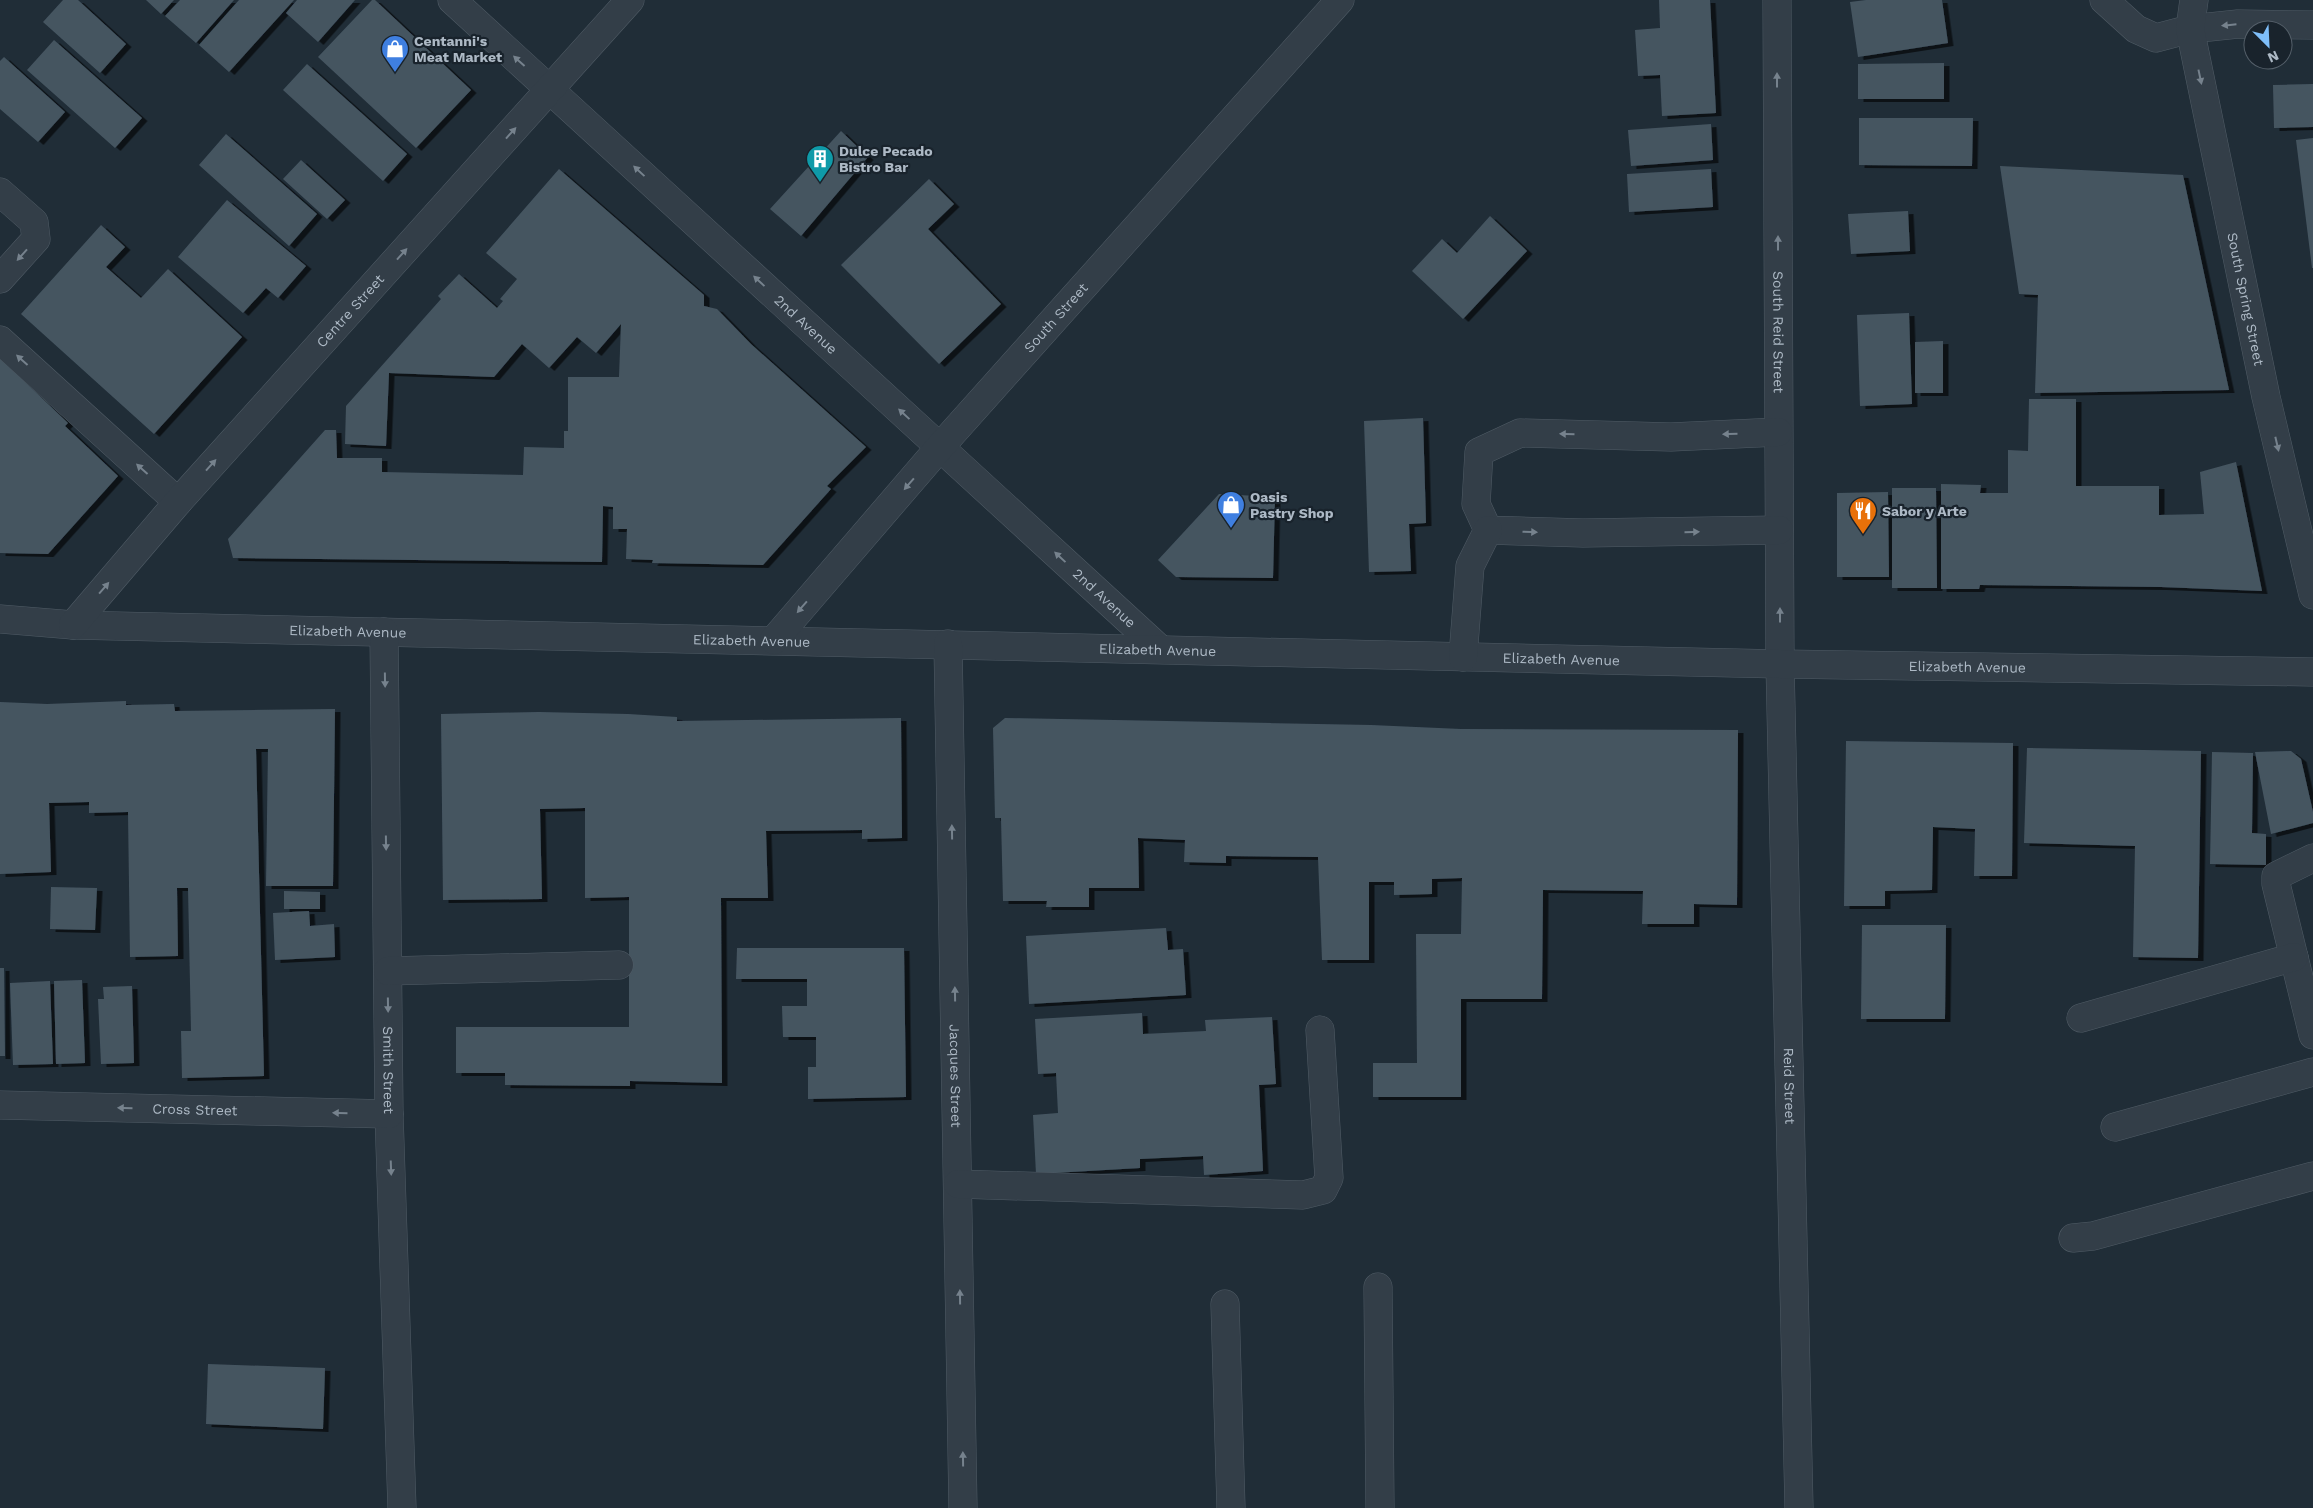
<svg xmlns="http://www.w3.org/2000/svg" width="2313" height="1508" font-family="'Work Sans',sans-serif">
<defs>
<filter id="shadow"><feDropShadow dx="5.5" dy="3" stdDeviation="0" flood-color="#0009"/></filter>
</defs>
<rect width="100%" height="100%" fill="#202d37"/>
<path fill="#455561" filter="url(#shadow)" d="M63,0H78L126,44L100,73L43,22Z
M146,0H174L161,14Z
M180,0H234L196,43L165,16Z
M239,0H294L229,72L199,45Z
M297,0H355L318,42L286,13Z
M372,0H375L471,90L416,148L318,57Z
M1659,0H1710L1716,113L1662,116L1660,75L1638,76L1635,30L1660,28Z
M1866,0H1942L1948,43L1858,57L1850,2Z
M54,40L142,118L115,148L27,70Z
M4,57L65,112L38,142L0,109V61Z
M1944,63V99H1858V64Z
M307,64L407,154L383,181L283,90Z
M2313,84V127L2274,128L2273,85Z
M1859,118H1973L1972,166L1859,165Z
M1711,124L1713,160L1631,166L1628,130Z
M841,131L868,157L801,236L770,209Z
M226,134L317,214L289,246L199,165Z
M2313,138V268H2312L2296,140Z
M301,160L345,200L327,219L283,179Z
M2000,166L2183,175L2229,390L2035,393L2038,295L2019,294Z
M559,169L704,295V306L717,309L751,344L866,447L827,486L831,489L763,565L652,563L653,560L626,559L627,529H613V507L603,506L602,562L233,558L228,539L325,430H336L337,458H382V472L523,475L524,447L564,448V431H568V377H619L621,324L596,353L577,337L549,368L522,344L494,377L389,373L386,446L345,444L346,406L441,299L438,296L459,274L497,308L503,301L500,299L517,279L486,253Z
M1711,169L1713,207L1629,212L1627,174Z
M929,179L954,204L928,229L1001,304L939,364L841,265Z
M227,200L306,266L278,298L266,288L243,313L178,257Z
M1908,211L1910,251L1851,254L1848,214Z
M1490,216L1527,251L1463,319L1412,271L1442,239L1457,253Z
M101,225L125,247L106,267L141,298L168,269L242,337L154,434L21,314Z
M1909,313L1912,404L1860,406L1857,315Z
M1943,341V393H1915V342Z
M0,358L68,423L65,426L118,476L48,554L0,553Z
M2029,399H2076V486H2159V515L2204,514L2200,472L2236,462L2262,591L2161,587L1980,585L1979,589H1941V484L1981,485L1980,493H2008V450L2028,451Z
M1423,418L1426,523L1409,524L1411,571L1369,572L1364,421Z
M1892,488H1936L1937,588H1892Z
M1888,492L1889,577H1837V493Z
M1219,494L1275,497L1273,578L1176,577L1158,560Z
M126,701V705L174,704L175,711L335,709L333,886H266L268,749H256L264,1076L182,1078L181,1031H191L188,888H177L178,956L130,957L128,812L89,813V802L49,803L51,872L0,874V702L47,704Z
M539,712L628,714L677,717V721L901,718L902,838L862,839V830L766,831L768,898H721L722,1083L630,1081V1086L505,1085V1073H456V1027H629V897L585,898V808L540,809L542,899L443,900L441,714Z
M1005,718L1371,725L1461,729L1738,730L1737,905L1694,904V924H1642L1643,891L1543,890L1542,999H1461V1097H1373V1063H1417L1416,934H1461L1462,878L1432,879V894L1394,895V882H1369V960H1322L1318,857L1226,856V863L1184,862L1185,840L1138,838L1139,888H1089V907H1046L1047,901H1003L1001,818H995L993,728Z
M1846,741L2013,743L2012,876H1974L1975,829L1933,827L1932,890L1885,891V906H1844Z
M2027,748L2201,751L2198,958L2133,957L2135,846L2024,843Z
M2291,751L2301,759L2313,812V823L2271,834L2255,752Z
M2212,752L2253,753L2252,833L2266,834V865L2210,864Z
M51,887L97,888L95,930L50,929Z
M284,891L320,892V909H284Z
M309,911L310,926L334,924L335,957L275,960L273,913Z
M1862,925H1946L1945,1019H1861Z
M1166,928L1168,950L1183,949L1186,995L1029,1004L1026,936Z
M737,948H904L906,1097L808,1099V1067H816V1037H783L782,1006H807V979H736Z
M0,968H4L5,1056H0Z
M82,980L85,1063L56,1064L54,981Z
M50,981L53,1064L13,1065L10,983Z
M132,986L134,1063L101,1064L98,999H104L103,987Z
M1142,1013L1143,1034L1206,1031L1205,1020L1272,1017L1276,1084L1259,1085L1263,1171L1204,1175L1203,1156L1140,1159V1168L1036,1174L1033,1115L1058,1113L1056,1073L1038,1074L1035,1019Z
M208,1364L325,1368L323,1429L206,1424Z"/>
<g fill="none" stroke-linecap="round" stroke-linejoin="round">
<defs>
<g id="minor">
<path id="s1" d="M452,0L1160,649"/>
<path id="s2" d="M1777,0L1780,664L1799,1508"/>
<path d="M2104,0L2136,29L2156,38L2190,29L2238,24L2313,25"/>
<path id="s3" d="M2194,0L2190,29L2266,397L2313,595"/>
<path d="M0,192L34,222L36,239L0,279"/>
<path d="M0,340L178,502"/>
<path d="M1778,432L1671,437L1520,433L1479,452L1476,504L1488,530L1583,533L1779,530"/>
<path id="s4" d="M0,619L73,625L1780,664L2313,672"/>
<path id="s5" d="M73,625L178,502L630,0"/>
<path id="s6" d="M384,632L389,1114L402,1508"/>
<path id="s7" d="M774,640L940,447L1340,0"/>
<path id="s8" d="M948,644L963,1508"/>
<path d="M1463,657L1470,566L1488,530"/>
<path d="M2313,858L2276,876V884L2313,1035"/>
<path d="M388,971L619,965"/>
<path d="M2081,1018L2294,957"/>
<path id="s9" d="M0,1105L389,1114"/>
<path d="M2115,1127L2313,1072"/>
<path d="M958,1184L1303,1195L1323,1190L1329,1178L1320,1030"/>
<path d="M2073,1238L2093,1236L2313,1176"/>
<path d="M1378,1287L1380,1508"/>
<path d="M1225,1304L1231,1508"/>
</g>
</defs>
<use href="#minor" stroke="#505c66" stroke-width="29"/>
<use href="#minor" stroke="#333e48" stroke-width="28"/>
</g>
<defs><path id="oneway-solid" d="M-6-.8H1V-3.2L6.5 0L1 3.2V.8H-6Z" transform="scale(1.25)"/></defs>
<g fill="#76828d">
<use href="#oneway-solid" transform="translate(2229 25) rotate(174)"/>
<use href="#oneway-solid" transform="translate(519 61) rotate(-138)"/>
<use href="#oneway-solid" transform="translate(2200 77) rotate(78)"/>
<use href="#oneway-solid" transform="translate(1777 80) rotate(-90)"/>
<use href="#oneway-solid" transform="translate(511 133) rotate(-48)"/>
<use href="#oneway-solid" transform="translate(639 171) rotate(-137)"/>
<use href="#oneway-solid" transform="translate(1778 243) rotate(-90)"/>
<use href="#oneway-solid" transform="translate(402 254) rotate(-48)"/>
<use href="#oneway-solid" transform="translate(22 255) rotate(132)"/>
<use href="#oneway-solid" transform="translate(759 281) rotate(-137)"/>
<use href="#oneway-solid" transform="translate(22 360) rotate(-138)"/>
<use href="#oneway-solid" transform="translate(904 414) rotate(-137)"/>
<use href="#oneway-solid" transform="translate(1567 434) rotate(-179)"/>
<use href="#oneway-solid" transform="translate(1730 434) rotate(178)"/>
<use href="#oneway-solid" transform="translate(2277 444) rotate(77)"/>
<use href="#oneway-solid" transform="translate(211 465) rotate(-48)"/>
<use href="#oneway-solid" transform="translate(142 469) rotate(-138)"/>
<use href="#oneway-solid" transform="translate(909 484) rotate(131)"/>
<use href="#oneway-solid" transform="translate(1530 532) rotate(2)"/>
<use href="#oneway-solid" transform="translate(1692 532) rotate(-1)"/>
<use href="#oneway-solid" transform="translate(1060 557) rotate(-137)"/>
<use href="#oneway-solid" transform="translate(104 588) rotate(-49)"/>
<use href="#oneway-solid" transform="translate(802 607) rotate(131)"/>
<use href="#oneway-solid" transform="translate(1780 615) rotate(-90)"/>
<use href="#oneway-solid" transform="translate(385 680) rotate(89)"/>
<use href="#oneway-solid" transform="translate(952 832) rotate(-91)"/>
<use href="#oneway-solid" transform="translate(386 843) rotate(89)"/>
<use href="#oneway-solid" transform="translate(955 994) rotate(-91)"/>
<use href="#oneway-solid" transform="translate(388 1005) rotate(89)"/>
<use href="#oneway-solid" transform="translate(125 1108) rotate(-179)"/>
<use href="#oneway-solid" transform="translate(340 1113) rotate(-179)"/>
<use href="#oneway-solid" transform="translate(391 1168) rotate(88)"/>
<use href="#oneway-solid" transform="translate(960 1297) rotate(-91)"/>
<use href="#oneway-solid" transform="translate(963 1459) rotate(-91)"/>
</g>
<defs>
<symbol id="shop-pin" viewBox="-11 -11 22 30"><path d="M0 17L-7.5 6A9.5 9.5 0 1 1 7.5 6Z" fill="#3f7fe0" stroke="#19232c"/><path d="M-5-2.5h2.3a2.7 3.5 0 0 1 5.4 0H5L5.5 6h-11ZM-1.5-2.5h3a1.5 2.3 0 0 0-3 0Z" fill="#fff"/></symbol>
<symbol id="building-pin" viewBox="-11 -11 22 30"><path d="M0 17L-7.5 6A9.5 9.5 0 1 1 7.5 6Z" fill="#0f9aa8" stroke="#19232c"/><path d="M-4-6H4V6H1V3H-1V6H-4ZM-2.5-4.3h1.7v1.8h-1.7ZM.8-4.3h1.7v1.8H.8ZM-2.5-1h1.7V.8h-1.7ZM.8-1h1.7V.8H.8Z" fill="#fff"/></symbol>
<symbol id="restaurant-pin" viewBox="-11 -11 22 30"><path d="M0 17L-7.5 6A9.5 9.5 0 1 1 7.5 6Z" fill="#e8710a" stroke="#19232c"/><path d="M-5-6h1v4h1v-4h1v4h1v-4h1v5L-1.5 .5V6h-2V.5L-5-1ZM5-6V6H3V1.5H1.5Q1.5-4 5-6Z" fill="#fff"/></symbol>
</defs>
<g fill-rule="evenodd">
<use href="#shop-pin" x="379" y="33" width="32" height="43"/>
<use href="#building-pin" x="804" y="143" width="32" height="43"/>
<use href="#shop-pin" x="1215" y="489" width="32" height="43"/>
<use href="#restaurant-pin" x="1847" y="495" width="32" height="43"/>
</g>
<g text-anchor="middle" stroke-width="4.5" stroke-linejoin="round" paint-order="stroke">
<g font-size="14" font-weight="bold" fill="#adb9c5" stroke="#19232c" text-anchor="start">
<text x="414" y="46">Centanni's<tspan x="414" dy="16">Meat Market</tspan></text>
<text x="839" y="156">Dulce Pecado<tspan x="839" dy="16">Bistro Bar</tspan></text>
<text x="1250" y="502">Oasis<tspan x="1250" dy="16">Pastry Shop</tspan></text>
<text x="1882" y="516">Sabor y Arte</text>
</g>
<g font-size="14" fill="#adb9c5" stroke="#19232c">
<text dy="5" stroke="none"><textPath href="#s3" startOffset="305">South Spring Street</textPath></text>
<text dy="5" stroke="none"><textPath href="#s5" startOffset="419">Centre Street</textPath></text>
<text dy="5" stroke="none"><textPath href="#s7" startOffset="428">South Street</textPath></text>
<text dy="5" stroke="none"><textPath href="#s1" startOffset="480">2nd Avenue</textPath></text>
<text dy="5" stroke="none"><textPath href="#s2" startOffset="332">South Reid Street</textPath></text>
<text dy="5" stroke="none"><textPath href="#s1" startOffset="885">2nd Avenue</textPath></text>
<text dy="5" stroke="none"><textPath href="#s4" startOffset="348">Elizabeth Avenue</textPath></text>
<text dy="5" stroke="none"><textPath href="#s4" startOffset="752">Elizabeth Avenue</textPath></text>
<text dy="5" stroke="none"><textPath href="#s4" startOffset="1158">Elizabeth Avenue</textPath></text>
<text dy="5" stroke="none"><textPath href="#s4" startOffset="1562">Elizabeth Avenue</textPath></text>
<text dy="5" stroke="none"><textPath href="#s4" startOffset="1968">Elizabeth Avenue</textPath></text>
<text dy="5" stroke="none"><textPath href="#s6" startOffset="438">Smith Street</textPath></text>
<text dy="5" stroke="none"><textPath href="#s8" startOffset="432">Jacques Street</textPath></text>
<text dy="5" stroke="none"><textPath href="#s2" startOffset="1086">Reid Street</textPath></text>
<text dy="5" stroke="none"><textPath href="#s9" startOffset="195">Cross Street</textPath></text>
</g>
</g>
<g transform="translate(2268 45) rotate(156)"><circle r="24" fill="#19232c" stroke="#545f69"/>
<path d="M0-4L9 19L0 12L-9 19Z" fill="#7ebef9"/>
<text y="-8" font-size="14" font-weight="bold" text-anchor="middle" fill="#adb9c5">N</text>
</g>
</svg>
